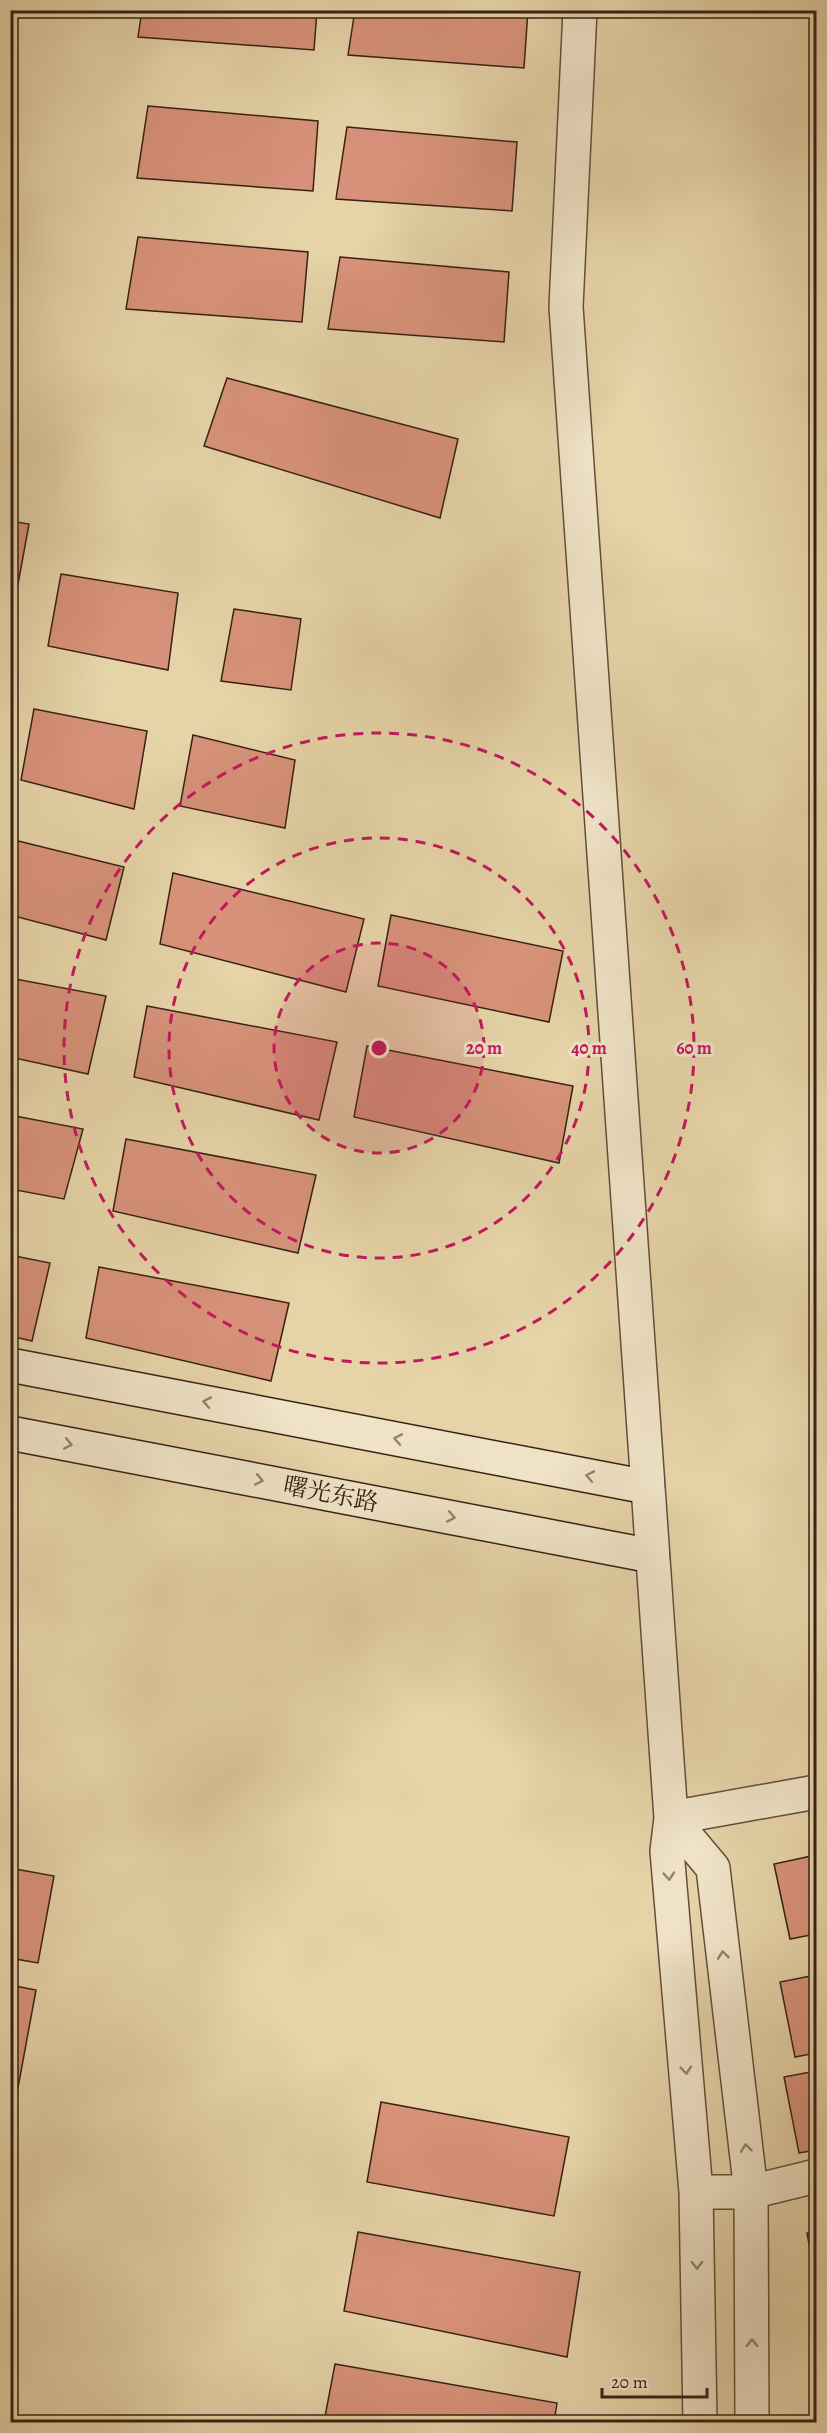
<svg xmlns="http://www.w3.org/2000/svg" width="827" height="2433" font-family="Alegreya,'Noto Serif SC',serif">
<rect width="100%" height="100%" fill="#e6d3a8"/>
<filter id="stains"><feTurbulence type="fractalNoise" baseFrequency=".00333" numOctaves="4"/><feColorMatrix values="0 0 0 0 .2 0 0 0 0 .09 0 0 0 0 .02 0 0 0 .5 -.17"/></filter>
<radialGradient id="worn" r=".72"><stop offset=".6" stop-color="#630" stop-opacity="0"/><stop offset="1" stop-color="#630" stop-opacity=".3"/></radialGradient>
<path fill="#d8927b" stroke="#372115" stroke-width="1.5" d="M142,10H317L314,50L138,37Z
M355,10H528L524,68L348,55Z
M148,106L318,121L313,191L137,178Z
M347,127L517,142L512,211L336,199Z
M138,237L308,252L302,322L126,309Z
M340,257L509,272L504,342L328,329Z
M227,378L458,439L440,518L204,446Z
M10,521L29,524L14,606L10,605Z
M61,574L178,593L168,670L48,646Z
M234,609L301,619L291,690L221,681Z
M34,709L147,731L134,809L21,780Z
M193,735L295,760L285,828L180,806Z
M10,839L124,867L106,940L10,915Z
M173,873L364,919L346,992L160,944Z
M391,915L563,951L549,1022L378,986Z
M10,978L106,996L88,1074L10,1057Z
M147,1006L337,1042L319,1120L134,1077Z
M367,1046L573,1086L559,1163L354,1117Z
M10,1115L83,1129L64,1199L10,1189Z
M126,1139L316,1175L298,1253L113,1211Z
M10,1255L50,1263L32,1341L10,1336Z
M99,1267L289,1303L271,1381L86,1338Z
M816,1855V1934L790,1939L774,1864Z
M10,1868L54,1876L38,1963L10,1958Z
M816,1975V2053L795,2057L780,1982Z
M10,1985L36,1990L10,2131Z
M816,2071V2150L799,2153L784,2077Z
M381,2102L569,2137L554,2216L367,2182Z
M816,2231V2281L807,2233Z
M358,2232L580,2272L567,2357L344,2311Z
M816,2346V2370L812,2347Z
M335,2364L557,2403L554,2422H324Z"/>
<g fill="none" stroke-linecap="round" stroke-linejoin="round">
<defs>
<path id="minor" d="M580,10L566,307L671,1818L667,1851L696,2192L700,2422
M671,1818L713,1868L751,2192L752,2422
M671,1818L816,1792
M696,2192H751L816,2176"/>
<path id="secondary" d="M10,1365L647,1487
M10,1433L652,1556"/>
</defs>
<use href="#minor" stroke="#634e3a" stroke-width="36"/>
<use href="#secondary" stroke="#372115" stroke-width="36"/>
<use href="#minor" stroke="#efe2c6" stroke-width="33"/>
<use href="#secondary" stroke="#efe2c6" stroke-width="33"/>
</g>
<defs><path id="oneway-chevron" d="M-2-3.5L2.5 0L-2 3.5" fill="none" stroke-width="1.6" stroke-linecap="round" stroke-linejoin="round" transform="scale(1.5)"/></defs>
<g stroke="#93826e">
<use href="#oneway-chevron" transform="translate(207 1402) rotate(-169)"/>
<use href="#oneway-chevron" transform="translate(398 1439) rotate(-169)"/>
<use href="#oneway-chevron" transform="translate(68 1444) rotate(11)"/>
<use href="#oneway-chevron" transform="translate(590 1476) rotate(-169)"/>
<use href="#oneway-chevron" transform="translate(259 1480) rotate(11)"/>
<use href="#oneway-chevron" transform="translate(451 1517) rotate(11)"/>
<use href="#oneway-chevron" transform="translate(669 1876) rotate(85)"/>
<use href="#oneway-chevron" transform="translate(723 1955) rotate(-97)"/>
<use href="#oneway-chevron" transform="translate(686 2070) rotate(85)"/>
<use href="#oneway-chevron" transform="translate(746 2148) rotate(-97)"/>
<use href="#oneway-chevron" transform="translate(697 2265) rotate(89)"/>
<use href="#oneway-chevron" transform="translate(752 2343) rotate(-90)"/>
</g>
<circle cx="379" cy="1048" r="105" fill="#c2185b" fill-opacity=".12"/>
<g fill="none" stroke="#c2185b" stroke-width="3" stroke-dasharray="10 8">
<circle cx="379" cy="1048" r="105"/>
<circle cx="379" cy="1048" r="210"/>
<circle cx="379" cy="1048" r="315"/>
</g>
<g text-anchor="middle" stroke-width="6" stroke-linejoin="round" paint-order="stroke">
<g font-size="24" fill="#372115" stroke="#efe2c6">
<text transform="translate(331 1494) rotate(11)" y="8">曙光东路</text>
</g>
</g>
<circle cx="379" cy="1048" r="9" fill="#c2185b" stroke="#efe2c6" stroke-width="3"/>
<g font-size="18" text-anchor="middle" font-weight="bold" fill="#c2185b" stroke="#efe2c6" stroke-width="6" stroke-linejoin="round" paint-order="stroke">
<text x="484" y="1054">20 m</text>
<text x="589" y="1054">40 m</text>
<text x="694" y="1054">60 m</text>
</g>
<rect width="827" height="2433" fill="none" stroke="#e6d3a8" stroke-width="36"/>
<rect x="12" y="12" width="803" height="2409" fill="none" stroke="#372115" stroke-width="3"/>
<rect x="18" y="18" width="791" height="2397" fill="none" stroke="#372115" stroke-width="1.5"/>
<path d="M602 2388v9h105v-9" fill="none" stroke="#372115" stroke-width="3"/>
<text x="611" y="2388" font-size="18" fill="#372115" stroke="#efe2c6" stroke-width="4.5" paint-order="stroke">20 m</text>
<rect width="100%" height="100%" filter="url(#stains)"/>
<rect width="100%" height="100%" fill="url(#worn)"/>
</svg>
